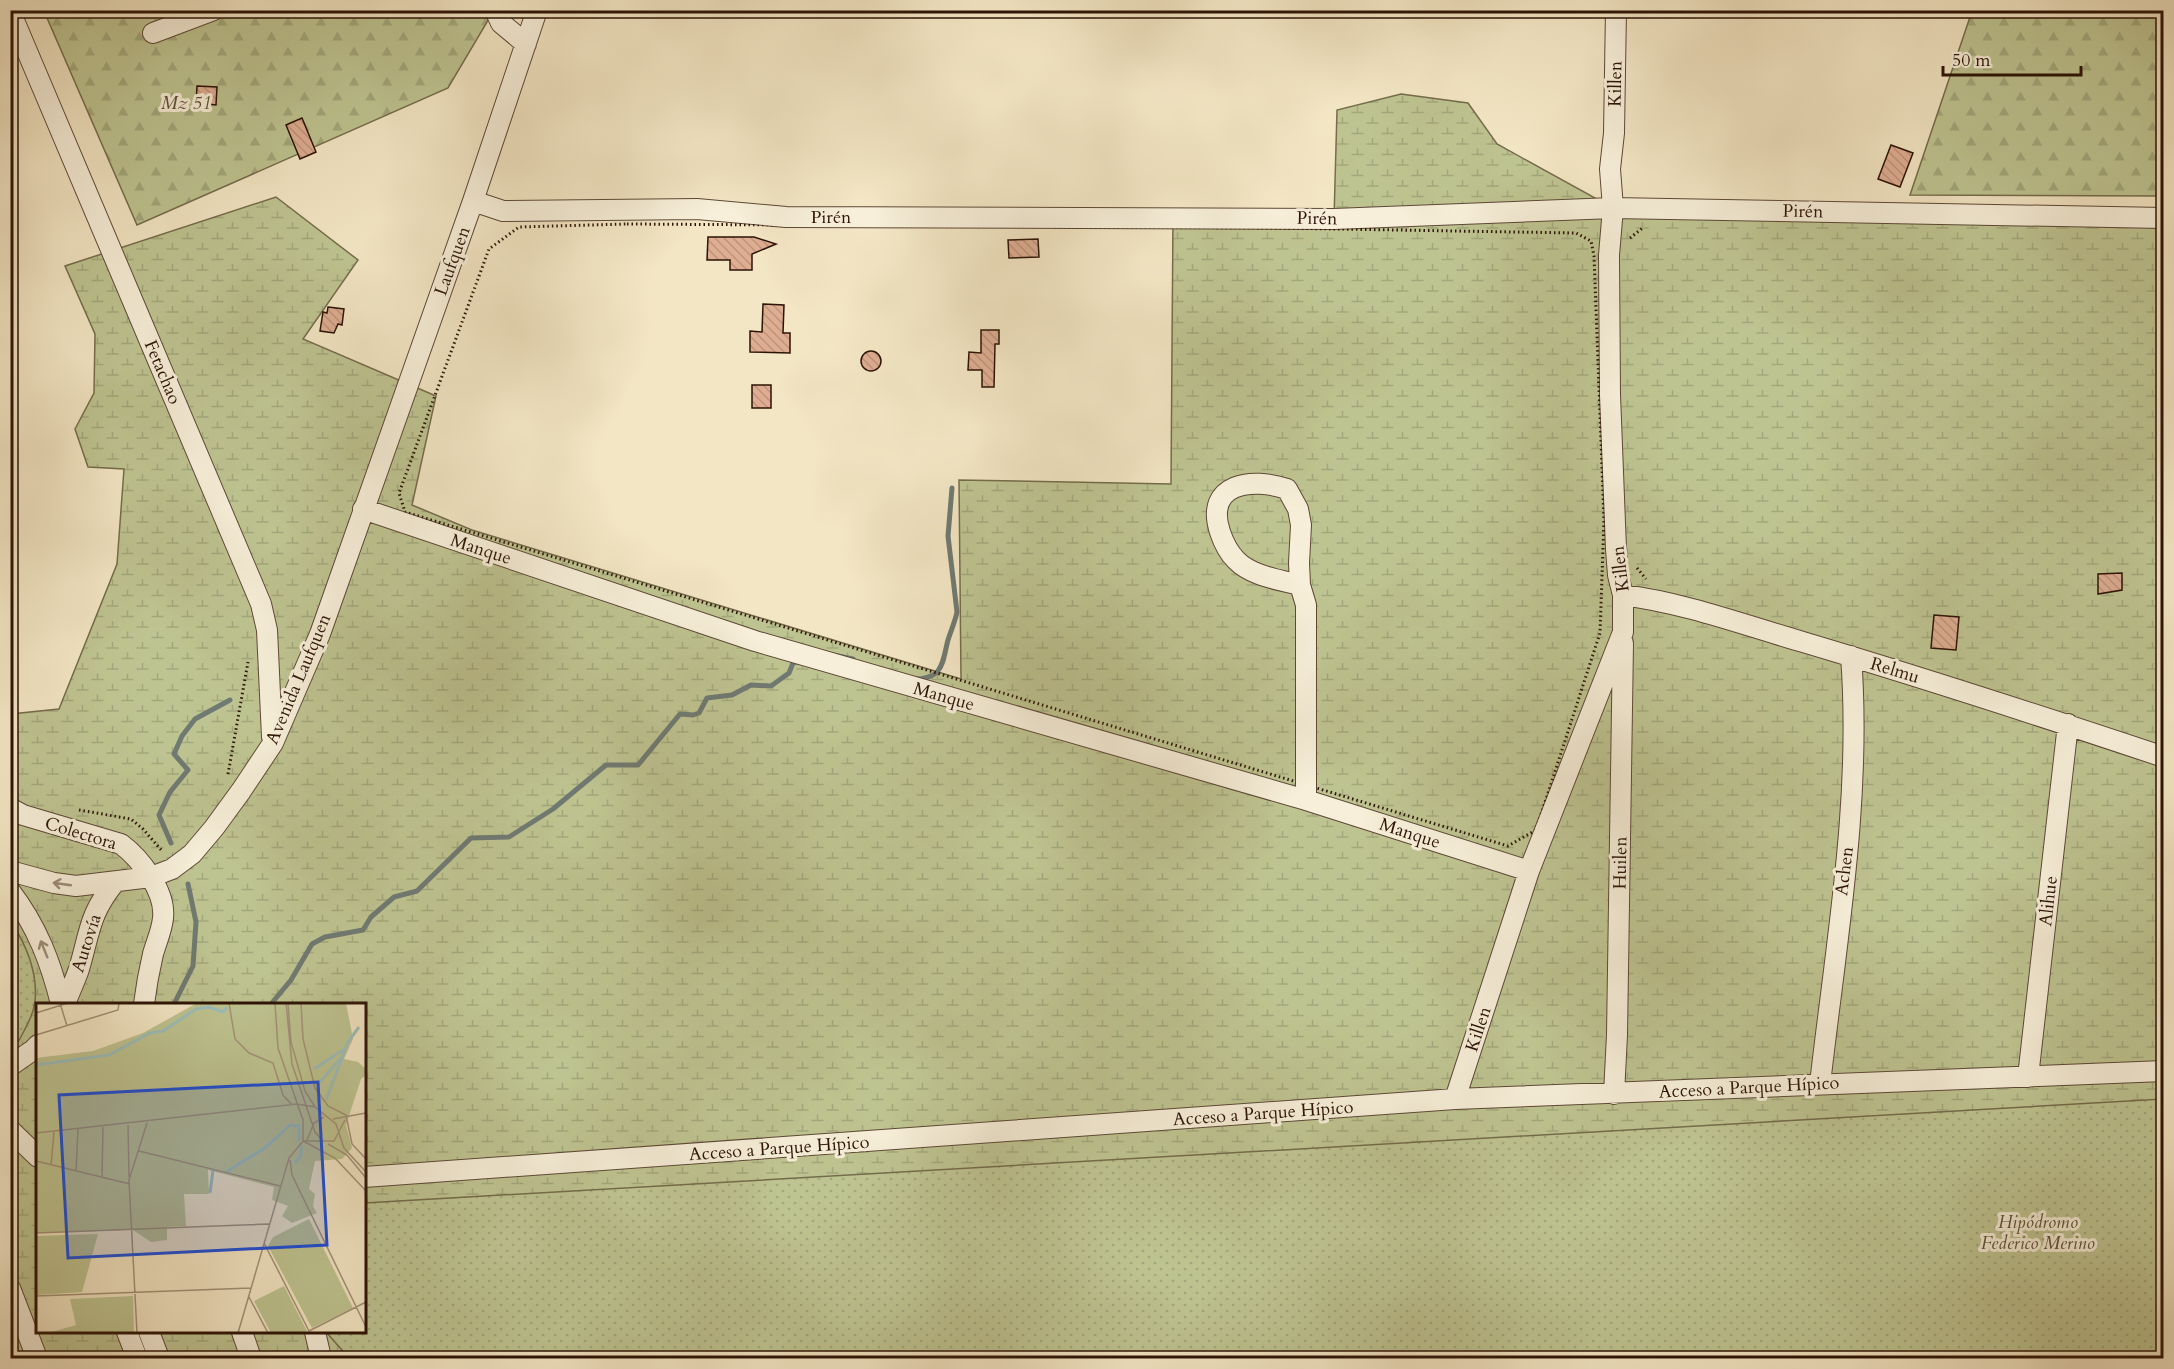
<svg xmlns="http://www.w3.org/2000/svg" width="2174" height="1369" font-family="Cardo,serif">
<defs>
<pattern id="forest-firs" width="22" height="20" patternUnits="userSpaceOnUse" patternTransform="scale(1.5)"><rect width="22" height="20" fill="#bec491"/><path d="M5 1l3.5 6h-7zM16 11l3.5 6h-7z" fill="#a3a87c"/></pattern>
<pattern id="wetland-marsh" width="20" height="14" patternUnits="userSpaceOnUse" patternTransform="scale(1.5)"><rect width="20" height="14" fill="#bec491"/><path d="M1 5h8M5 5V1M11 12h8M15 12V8" fill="none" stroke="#a3a87c"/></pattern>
<pattern id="park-dots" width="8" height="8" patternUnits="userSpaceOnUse" patternTransform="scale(1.5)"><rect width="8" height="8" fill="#bec491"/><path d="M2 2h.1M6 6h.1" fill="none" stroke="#a3a87c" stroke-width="1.8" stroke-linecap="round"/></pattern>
<pattern id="building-back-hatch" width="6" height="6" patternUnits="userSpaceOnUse" patternTransform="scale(1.5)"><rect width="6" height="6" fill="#dead92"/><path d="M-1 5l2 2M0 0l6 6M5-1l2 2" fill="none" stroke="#bf947c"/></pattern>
</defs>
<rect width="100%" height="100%" fill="#f3e6c4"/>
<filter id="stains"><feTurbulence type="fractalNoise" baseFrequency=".00333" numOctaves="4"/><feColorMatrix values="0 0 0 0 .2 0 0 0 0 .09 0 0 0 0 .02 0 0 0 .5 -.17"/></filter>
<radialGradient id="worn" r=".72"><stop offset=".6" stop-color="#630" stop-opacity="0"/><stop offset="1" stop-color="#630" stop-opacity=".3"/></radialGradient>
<path fill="url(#forest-firs)" stroke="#756c4c" stroke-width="1.5" d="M487,10L490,17L448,88L137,225L44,11Z
M1972,11H2163V196L1910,195Z"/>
<path fill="url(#wetland-marsh)" stroke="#756c4c" stroke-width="1.5" fill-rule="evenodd" d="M1401,94L1468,103L1497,144L1613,208L2163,218V1358H11V714L59,709L117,564L124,469L88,467L75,429L94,393L95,334L65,266L276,197L358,260L303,339L436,396L412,505L472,530L961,679L959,480L1171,484L1173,218L1334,219L1337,110ZM38,1004H364V1332H38Z"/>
<path fill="url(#park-dots)" stroke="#756c4c" stroke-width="1.5" d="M11,922C26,944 38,973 35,1001C34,1011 29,1022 24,1031C20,1038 18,1045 11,1050Z
M2163,1099V1358H349L326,1332H364L365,1203Z"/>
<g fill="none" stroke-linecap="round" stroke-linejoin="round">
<path stroke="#707a72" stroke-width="5" d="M833,655L853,659
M913,679C944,679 942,663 948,640C951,630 955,622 957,612L948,536L952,488
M171,843L159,815L170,792L188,770L174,754L182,736L195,719L230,700
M174,1004L193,966L196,922L188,884
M271,1004L291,980L312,944L325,937L363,930L371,917L394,897L417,891L471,838L509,837L553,809L606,765H638L680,714L693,715L699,713L707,698L732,695L751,685L771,686L789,673L793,663L800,661"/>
</g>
<path fill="url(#building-back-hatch)" stroke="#2c1306" stroke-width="1.5" d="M197,86L217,87L216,105L196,103Z
M302,118L316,152L300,159L286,125Z
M1891,145L1913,153L1900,187L1878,179Z
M708,237H754L776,244L752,254V270H730V260H707Z
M1038,239L1039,257L1009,258L1008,240Z
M763,304L784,305L783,333H790V353L750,352V331L762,332Z
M328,307L344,309L342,325L338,324L334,333L320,331L323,312L327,313Z
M981,330H999V344H995L994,387H982V370H968L969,352L981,353Z
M861 361a10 10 0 1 1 20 0a10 10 0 1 1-20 0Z
M752,385H771V408H752Z
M2122,573V590L2098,594V574Z
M1934,615L1959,617L1956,650L1931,648Z"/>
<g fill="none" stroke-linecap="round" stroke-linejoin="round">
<defs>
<path id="minor" d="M495,10L501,23L526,44
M10,11L261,604L267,630L272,737
M153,33L214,10
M473,201L503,211L697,209L786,217L1334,219L1613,208L2164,218
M363,509L755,641L1306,800L1529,871
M1300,585C1280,580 1251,576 1236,560C1229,553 1223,541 1220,532C1204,483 1252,477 1287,489L1298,509L1301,525L1299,563L1300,585L1306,605V800
M1623,595C1685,603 1744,625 1803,642C1924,678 2044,717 2164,757
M10,808L23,815L121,844C141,859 166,892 163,918C162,930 156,943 153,954C149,971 146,988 144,1004
M10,871L54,883L76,886L151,877L172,869L192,854L214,828L241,791L273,743L320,634L473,201L537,10
M10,891C37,926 51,963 61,1004
M65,1004C69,993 75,981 79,969C90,932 89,914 115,882
M10,1066L33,1050L38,1045
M2028,1077L2068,724
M1820,1084C1836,943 1862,799 1851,656
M1614,1094L1617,1035L1623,643
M1455,1099L1529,871L1623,632V595L1618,575L1616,549L1610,395L1609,255L1613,208L1610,169L1614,133L1616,10
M10,1130L38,1157
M364,1177L1455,1099L2164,1071
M10,1288L37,1358
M127,1332L137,1358
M149,1332L159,1358
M242,1332L251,1358
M315,1332L321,1358"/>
</defs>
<use href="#minor" stroke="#5e4836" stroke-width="22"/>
<path stroke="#2c1306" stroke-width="3" stroke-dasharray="1.5 3" stroke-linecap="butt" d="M627,224L1277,228L1576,233L1591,241L1594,256L1604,520L1600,633L1536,830L1508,846L405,512L399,493L489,249L519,227Z
M1630,238L1644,227
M1637,568L1646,579
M228,774L248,662
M79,810L131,819L143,829L163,852"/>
<use href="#minor" stroke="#f7efd9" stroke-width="20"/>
</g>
<defs><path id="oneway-shaft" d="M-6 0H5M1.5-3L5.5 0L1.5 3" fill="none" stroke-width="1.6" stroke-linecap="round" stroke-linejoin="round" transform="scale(1.5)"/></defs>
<g stroke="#9c8c7a">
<use href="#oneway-shaft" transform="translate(62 884) rotate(-172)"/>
<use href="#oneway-shaft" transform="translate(44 949) rotate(-112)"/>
</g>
<g text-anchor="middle" stroke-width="6" stroke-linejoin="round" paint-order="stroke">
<g font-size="18" fill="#2c1306" stroke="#f7efd9">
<text transform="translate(1615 84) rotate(-89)" y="6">Killen</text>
<text transform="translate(1803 211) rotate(1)" y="6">Pirén</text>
<text x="831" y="223">Pirén</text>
<text transform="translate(1317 218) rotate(1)" y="6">Pirén</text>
<text transform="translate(452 261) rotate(-70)" y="6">Laufquen</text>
<text transform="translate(163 372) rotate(67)" y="6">Fetachao</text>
<text transform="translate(481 549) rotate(18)" y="6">Manque</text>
<text transform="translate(1620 569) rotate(-97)" y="6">Killen</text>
<text transform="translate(1895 670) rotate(17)" y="6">Relmu</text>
<text transform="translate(298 679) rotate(-67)" y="6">Avenida Laufquen</text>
<text transform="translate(944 696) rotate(16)" y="6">Manque</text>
<text transform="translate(81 833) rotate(17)" y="6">Colectora</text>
<text transform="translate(1410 833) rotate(18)" y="6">Manque</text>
<text transform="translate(1620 863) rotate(-89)" y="6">Huilen</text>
<text transform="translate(1844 871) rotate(-83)" y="6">Achen</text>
<text transform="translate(2048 901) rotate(-83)" y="6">Alihue</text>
<text transform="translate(86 943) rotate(-72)" y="6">Autovía</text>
<text transform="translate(1478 1029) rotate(-72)" y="6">Killen</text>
<text transform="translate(1749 1087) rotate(-3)" y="6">Acceso a Parque Hípico</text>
<text transform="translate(1263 1113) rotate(-4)" y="6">Acceso a Parque Hípico</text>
<text transform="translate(779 1148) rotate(-4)" y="6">Acceso a Parque Hípico</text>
</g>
<g font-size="18" font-style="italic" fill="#5f5137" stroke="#f7efd9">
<text x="186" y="109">Mz 51</text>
<text x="2038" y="1228">Hipódromo<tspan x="2038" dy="21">Federico Merino</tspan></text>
</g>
</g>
<g transform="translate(36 1003)">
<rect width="330" height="330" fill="#f3e6c4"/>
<path d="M273,216L317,305L276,325L232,243L237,234ZM62,231L46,289L0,292V233ZM248,283L272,330H235L218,298ZM97,293L98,330H12L40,322L34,296Z" fill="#bec491"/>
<path d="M161,0H310L317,36L308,56L322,59L330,66V72L325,76L310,122L316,145L306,156L279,158L273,186L279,191L277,203L281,210L256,220L246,213L252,203L236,197L238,184L172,167L173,191H148L150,223L131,224V237L115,239L97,227L0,230V55L57,48L107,30Z" fill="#bec491"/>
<path d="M181,29L247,89L248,100L0,127V92L7,65ZM280 127a10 10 0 1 1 20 0a10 10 0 1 1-20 0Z" fill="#bec491"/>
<path fill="none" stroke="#9dbeba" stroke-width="3" d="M0,62L73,52L114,30L127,28L160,6L173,4L187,9L191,4M278,66L307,47M284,79L305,55M290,97L312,39L323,24M259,160L265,153V142M190,169L229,145L254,122L263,123V138M174,190L177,167"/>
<path fill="none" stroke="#a39278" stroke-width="1.5" d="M24,0L31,23M193,0L199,36L213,50L237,60L247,92L256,102M239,0L242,45L267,117V138M250,0L256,61L279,129L287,138M252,0L255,39L269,88L279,104L300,121L308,145L330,169M265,0L267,36L279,85L292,103L310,112L316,141L330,156M0,10L32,0M0,32L82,7L83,0M297,116L330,110M92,122L93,174M0,130L261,101L279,104M271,137L278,120L288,114M267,138L299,155L330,188M292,141L311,152L330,175M103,148L244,183M254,157L256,172L330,324M0,158L94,181M15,162L18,129M40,168L42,126M66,175L67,124M0,230L233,221M228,240L274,330M0,293L215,285M213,294L232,330M273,328L330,299M101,330L93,177L111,120M202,330L253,155L267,138H298L309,117"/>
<path fill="#1d4ed8" fill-opacity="0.15" stroke="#1d4ed8" stroke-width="3" d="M282,79L291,242L32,255L23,92Z"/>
<rect width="330" height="330" fill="none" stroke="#2c1306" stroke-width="3"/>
</g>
<rect width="2174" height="1369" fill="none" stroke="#f3e6c4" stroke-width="36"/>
<rect x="12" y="12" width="2150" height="1345" fill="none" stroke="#2c1306" stroke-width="3"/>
<rect x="18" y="18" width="2138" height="1333" fill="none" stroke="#2c1306" stroke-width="1.5"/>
<path d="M1943 66v9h138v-9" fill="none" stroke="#2c1306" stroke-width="3"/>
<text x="1952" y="66" font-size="18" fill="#2c1306" stroke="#f7efd9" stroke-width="4.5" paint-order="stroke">50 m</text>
<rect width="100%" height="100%" filter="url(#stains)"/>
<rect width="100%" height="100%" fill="url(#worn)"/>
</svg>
